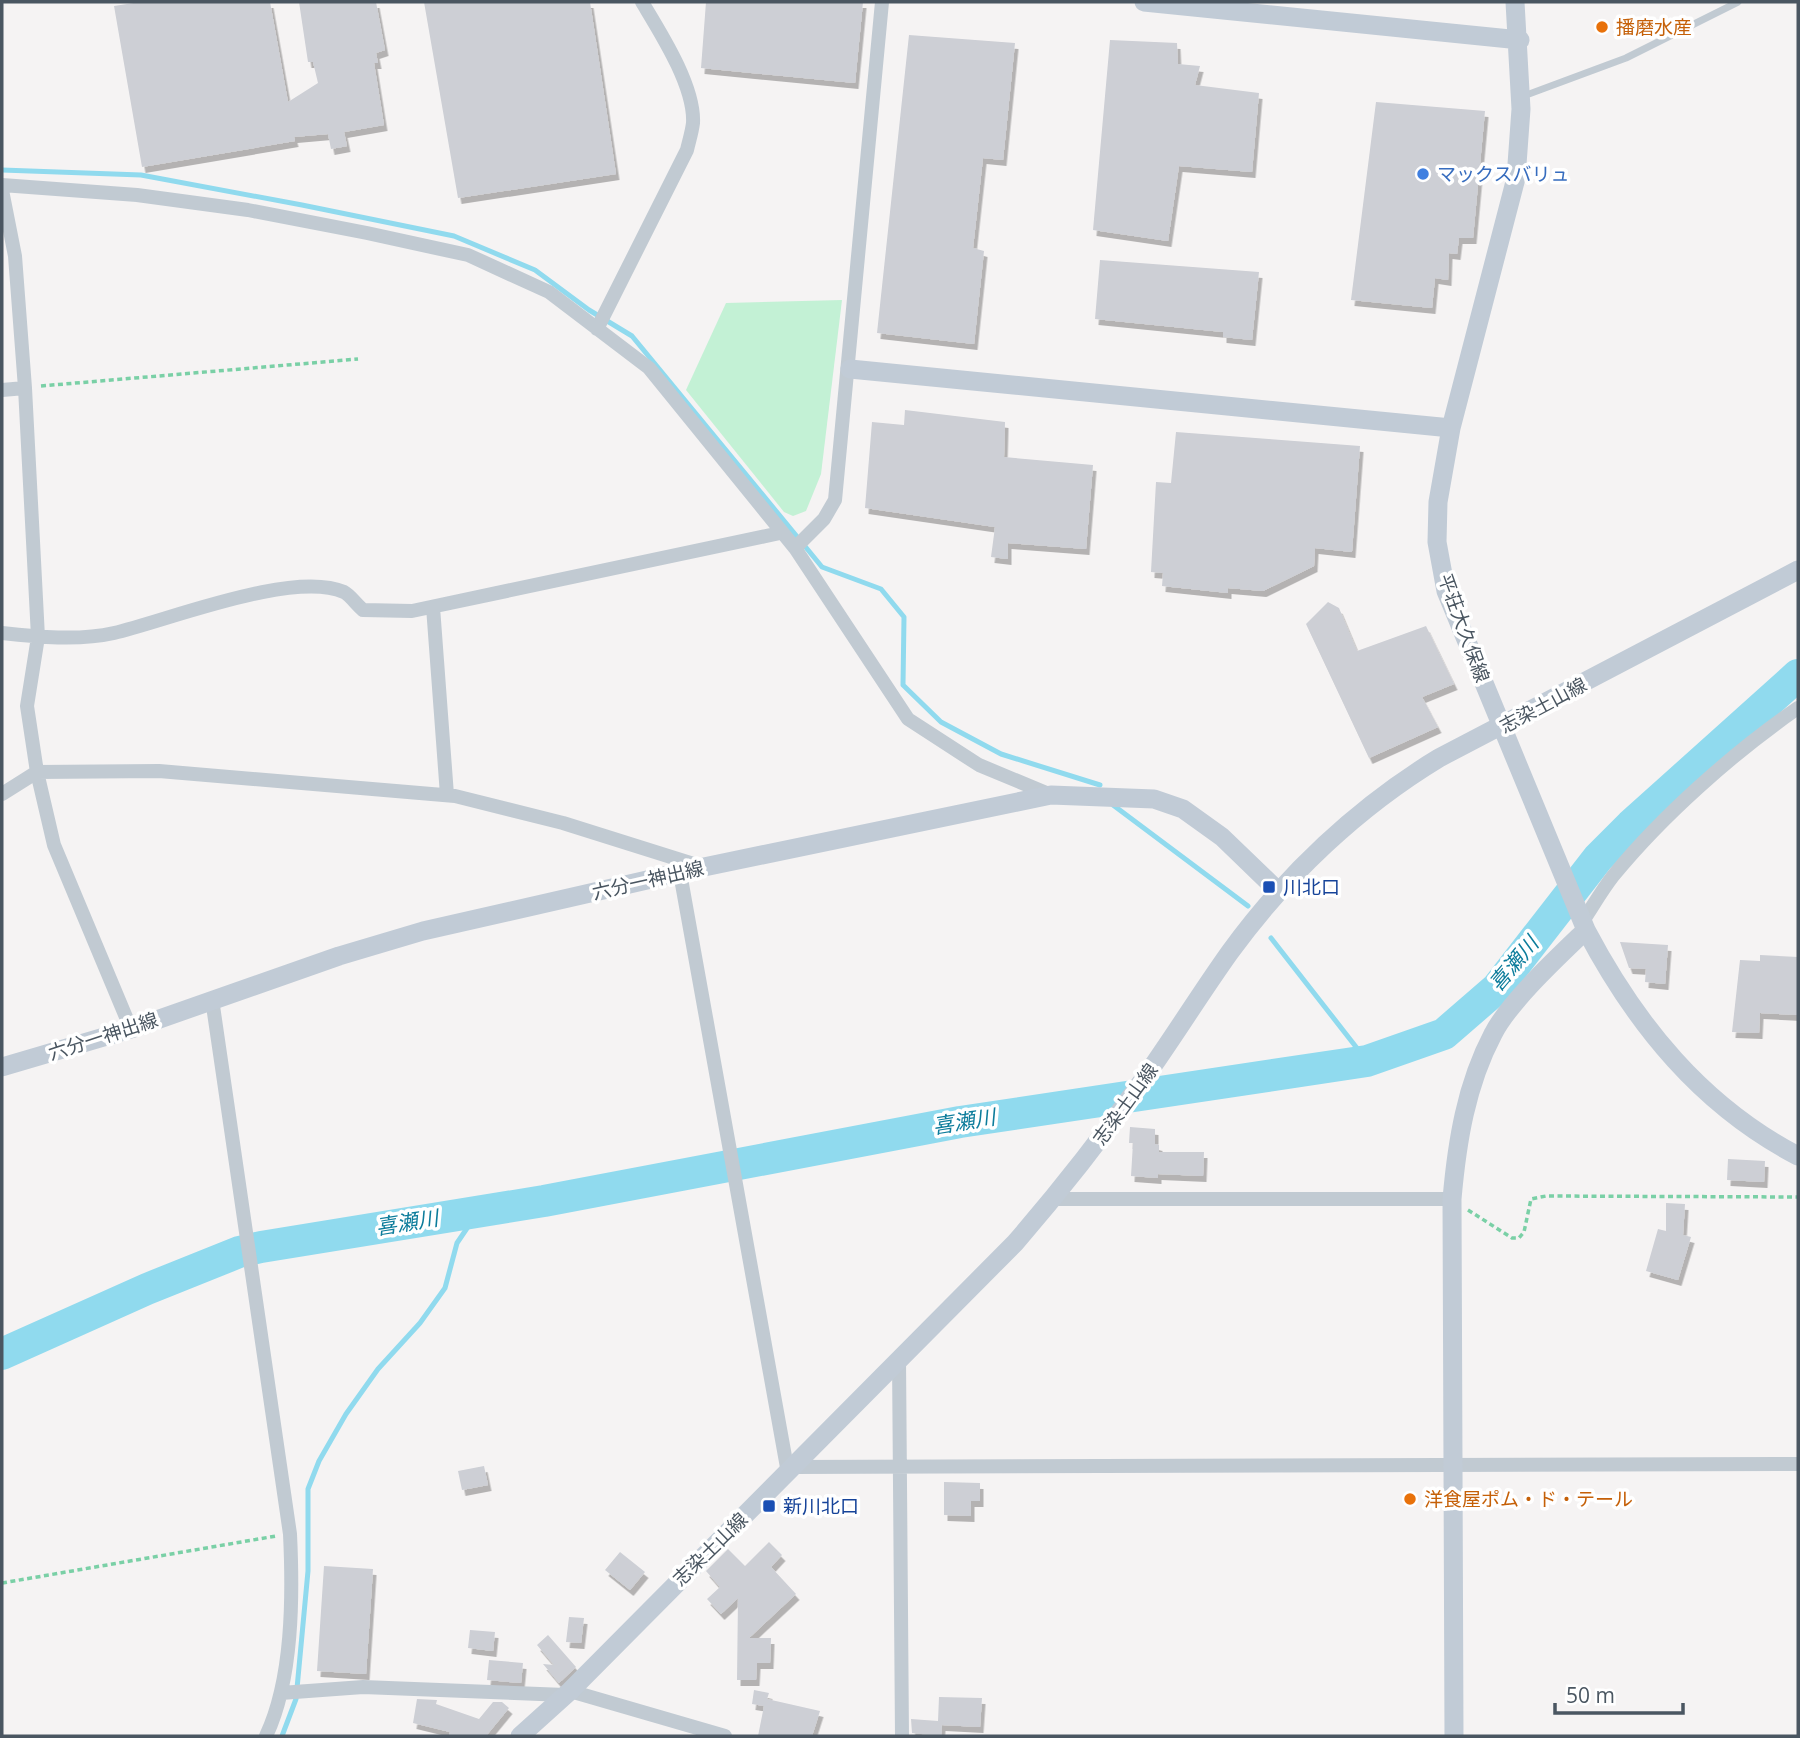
<svg xmlns="http://www.w3.org/2000/svg" width="1800" height="1738" font-family="'Open Sans','Noto Sans JP',sans-serif">
<defs>
<filter id="shadow"><feDropShadow dx="3.5" dy="6" stdDeviation="0" flood-color="#0004"/></filter>
</defs>
<rect width="100%" height="100%" fill="#f5f3f3"/>
<path fill="#c3f1d5" d="M842,300L821,474L806,511L793,516L784,512L686,390L726,303Z"/>
<g fill="none" stroke-linecap="round" stroke-linejoin="round">
<path stroke="#90daee" stroke-width="5" d="M2,170L141,175L302,205L454,236L535,270L589,310L632,336L822,567L881,589L904,617L903,685L941,722L1001,754L1100,785
M1113,805L1248,906
M1271,938L1367,1061
M282,1736L296,1699L308,1571V1489L319,1461L346,1414L378,1369L420,1323L445,1288L457,1243L478,1212"/>
<path stroke="#90daee" stroke-width="32" d="M2,1354L147,1289L239,1252L261,1247L544,1201L960,1122L1367,1061L1444,1034L1497,988L1598,858L1631,825L1798,675"/>
</g>
<path fill="#cdcfd5" filter="url(#shadow)" d="M140,2H270L288,102L318,83L313,62H308L299,2H376L385,50L376,53L378,63H374L384,125L344,132L347,146L331,149L328,134L294,137L295,141L142,167L114,6Z
M424,2H590L616,174L458,198Z
M706,2H863L855,83L701,68Z
M909,35L1015,43L1003,160L983,158L973,248L984,251L974,344L877,333Z
M1110,40L1177,43L1178,64L1200,66L1195,85L1259,93L1252,172L1179,166L1168,241L1093,230Z
M1376,102L1485,111L1473,238H1459L1457,254L1449,253L1448,280L1435,278L1432,308L1351,300Z
M1100,260L1259,272L1252,340L1223,337V332L1095,319Z
M905,410L1005,422L1004,457L1093,465L1086,549L1008,543V559L991,557L995,527L865,508L872,422L904,425Z
M1176,432L1360,446L1352,552L1315,548L1314,566L1263,591L1228,588V593L1162,586L1163,573L1151,572L1156,482L1171,483Z
M1328,602L1339,608L1357,651L1426,626L1454,684L1422,697L1438,727L1369,758L1306,624Z
M1620,942L1668,945L1665,984L1645,982L1646,969L1629,968Z
M1760,955L1798,957V1015L1760,1013L1759,1033L1732,1032L1740,960L1760,961Z
M1130,1127L1155,1129V1144L1159,1145V1152H1204L1203,1176L1158,1174V1178L1131,1176L1133,1143H1129Z
M1728,1159L1765,1161L1764,1182L1727,1180Z
M1666,1203L1685,1204L1683,1235L1691,1237L1678,1280L1646,1271L1658,1229L1666,1231Z
M484,1466L488,1485L462,1490L458,1471Z
M944,1482L980,1483V1501H971V1516L944,1515Z
M769,1542L782,1555L771,1567L796,1594L749,1638H771L770,1663H757L756,1680H737L738,1598L721,1614L707,1599L720,1587L706,1571L728,1549L745,1566Z
M620,1552L645,1572L630,1590L605,1570Z
M324,1566L373,1569L366,1674L317,1671Z
M569,1617L584,1618L581,1643L566,1642Z
M470,1630L495,1632L493,1651L468,1648Z
M548,1635L576,1667L559,1683L543,1664L554,1665L537,1645Z
M489,1660L523,1663L521,1683L487,1680Z
M754,1690L769,1693L767,1699L820,1711L812,1736H758L764,1706L752,1704Z
M939,1697L982,1698L980,1727L942,1725L941,1736L912,1733L911,1719L938,1721Z
M417,1699L437,1700L436,1704L479,1719L493,1702H502L509,1708L486,1736H449L450,1732L413,1723Z"/>
<g fill="none" stroke-linecap="round" stroke-linejoin="round">
<path stroke="#7ad0a6" stroke-width="3.5" stroke-dasharray="5 3.5" stroke-linecap="butt" d="M41,386L358,359
M1468,1210L1512,1238H1519L1524,1232L1531,1199L1546,1196L1798,1197
M2,1583L276,1536"/>
<path stroke="#c1cad2" stroke-width="7" d="M1521,97L1626,58L1738,2"/>
<path stroke="#c1cad2" stroke-width="14" d="M2,185L137,195L248,210L367,233L468,255L549,292L649,368L795,548L908,719L979,765L1051,795
M2,190L15,256L25,388L38,637L27,706L37,772L54,845L131,1029
M597,329L687,150C689,141 692,132 693,123C695,86 660,32 642,2
M2,390L25,388
M795,548L824,519L835,500L882,2
M433,607L447,795
M2,633C37,637 79,641 114,633C169,620 293,570 344,592C350,595 357,605 363,610L412,611L780,533
M2,794L37,772L159,771L455,796L563,823L703,867
M680,873L788,1473
M1583,921C1593,906 1602,890 1613,876C1662,816 1734,752 1798,708
M212,999L290,1534C293,1596 293,1679 266,1736
M1053,1199H1452
M899,1359L902,1736
M792,1467L1798,1464
M570,1691L725,1736
M281,1693L363,1687L565,1695"/>
<path stroke="#c1cbd6" stroke-width="19" d="M1144,2L1520,40
M1515,2L1521,109L1516,178L1451,428L1438,502L1437,542L1446,591L1586,930C1636,1025 1702,1106 1798,1156
M850,369L1451,428
M2,1067L131,1029L339,956L423,931L704,867L1051,795L1154,799L1183,809L1222,837L1279,892
M520,1736L570,1691L1015,1243C1060,1191 1103,1136 1143,1080C1173,1038 1200,994 1230,952C1286,875 1358,807 1439,758L1798,570
M1454,1736L1452,1199C1457,1142 1466,1085 1493,1034C1509,1002 1560,955 1586,930"/>
</g>
<g fill="#e8710a" stroke="#fff" stroke-width="2.5">
<circle cx="1602" cy="27" r="7"/>
<circle cx="1410" cy="1499" r="7"/>
</g>
<circle fill="#3f7fe0" stroke="#fff" stroke-width="2.5" cx="1423" cy="174" r="7"/>
<g fill="#1a4fb4" stroke="#fff" stroke-width="2.5">
<rect x="1262" y="880" width="14" height="14" rx="3.5"/>
<rect x="762" y="1499" width="14" height="14" rx="3.5"/>
</g>
<g text-anchor="middle" stroke-width="7" stroke-linejoin="round" paint-order="stroke">
<g font-size="19" fill="#c56008" stroke="#fff" text-anchor="start">
<text x="1616" y="34">播磨水産</text>
<text x="1424" y="1506">洋食屋ポム・ド・テール</text>
</g>
<g font-size="19" fill="#366cbe" stroke="#fff" text-anchor="start">
<text x="1437" y="181">マックスバリュ</text>
</g>
<g font-size="19" fill="#4a5661" stroke="#fff">
<text transform="translate(1464 628) rotate(70)" y="7">平荘大久保線</text>
<text transform="translate(1543 705) rotate(-28)" y="7">志染土山線</text>
<text transform="translate(648 880) rotate(-13)" y="7">六分一神出線</text>
<text transform="translate(103 1036) rotate(-18)" y="7">六分一神出線</text>
<text transform="translate(1125 1104) rotate(-54)" y="7">志染土山線</text>
<text transform="translate(710 1549) rotate(-44)" y="7">志染土山線</text>
</g>
<g font-size="19" fill="#164399" stroke="#fff" text-anchor="start">
<text x="1283" y="894">川北口</text>
<text x="783" y="1513">新川北口</text>
</g>
<g font-size="21" font-style="italic" fill="#0c7c9b" stroke="#fff">
<text transform="translate(1514 964) rotate(-50)" y="7">喜瀬川</text>
<text transform="translate(964 1122) rotate(-9)" y="7">喜瀬川</text>
<text transform="translate(407 1223) rotate(-9)" y="7">喜瀬川</text>
</g>
</g>
<rect width="1800" height="1738" fill="none" stroke="#4a5661" stroke-width="7"/>
<path d="M1555 1703v10h128v-10" fill="none" stroke="#4a5661" stroke-width="3.5"/>
<text x="1566" y="1703" font-size="21" fill="#4a5661" stroke="#ffffff" stroke-width="5" paint-order="stroke">50 m</text>
</svg>
